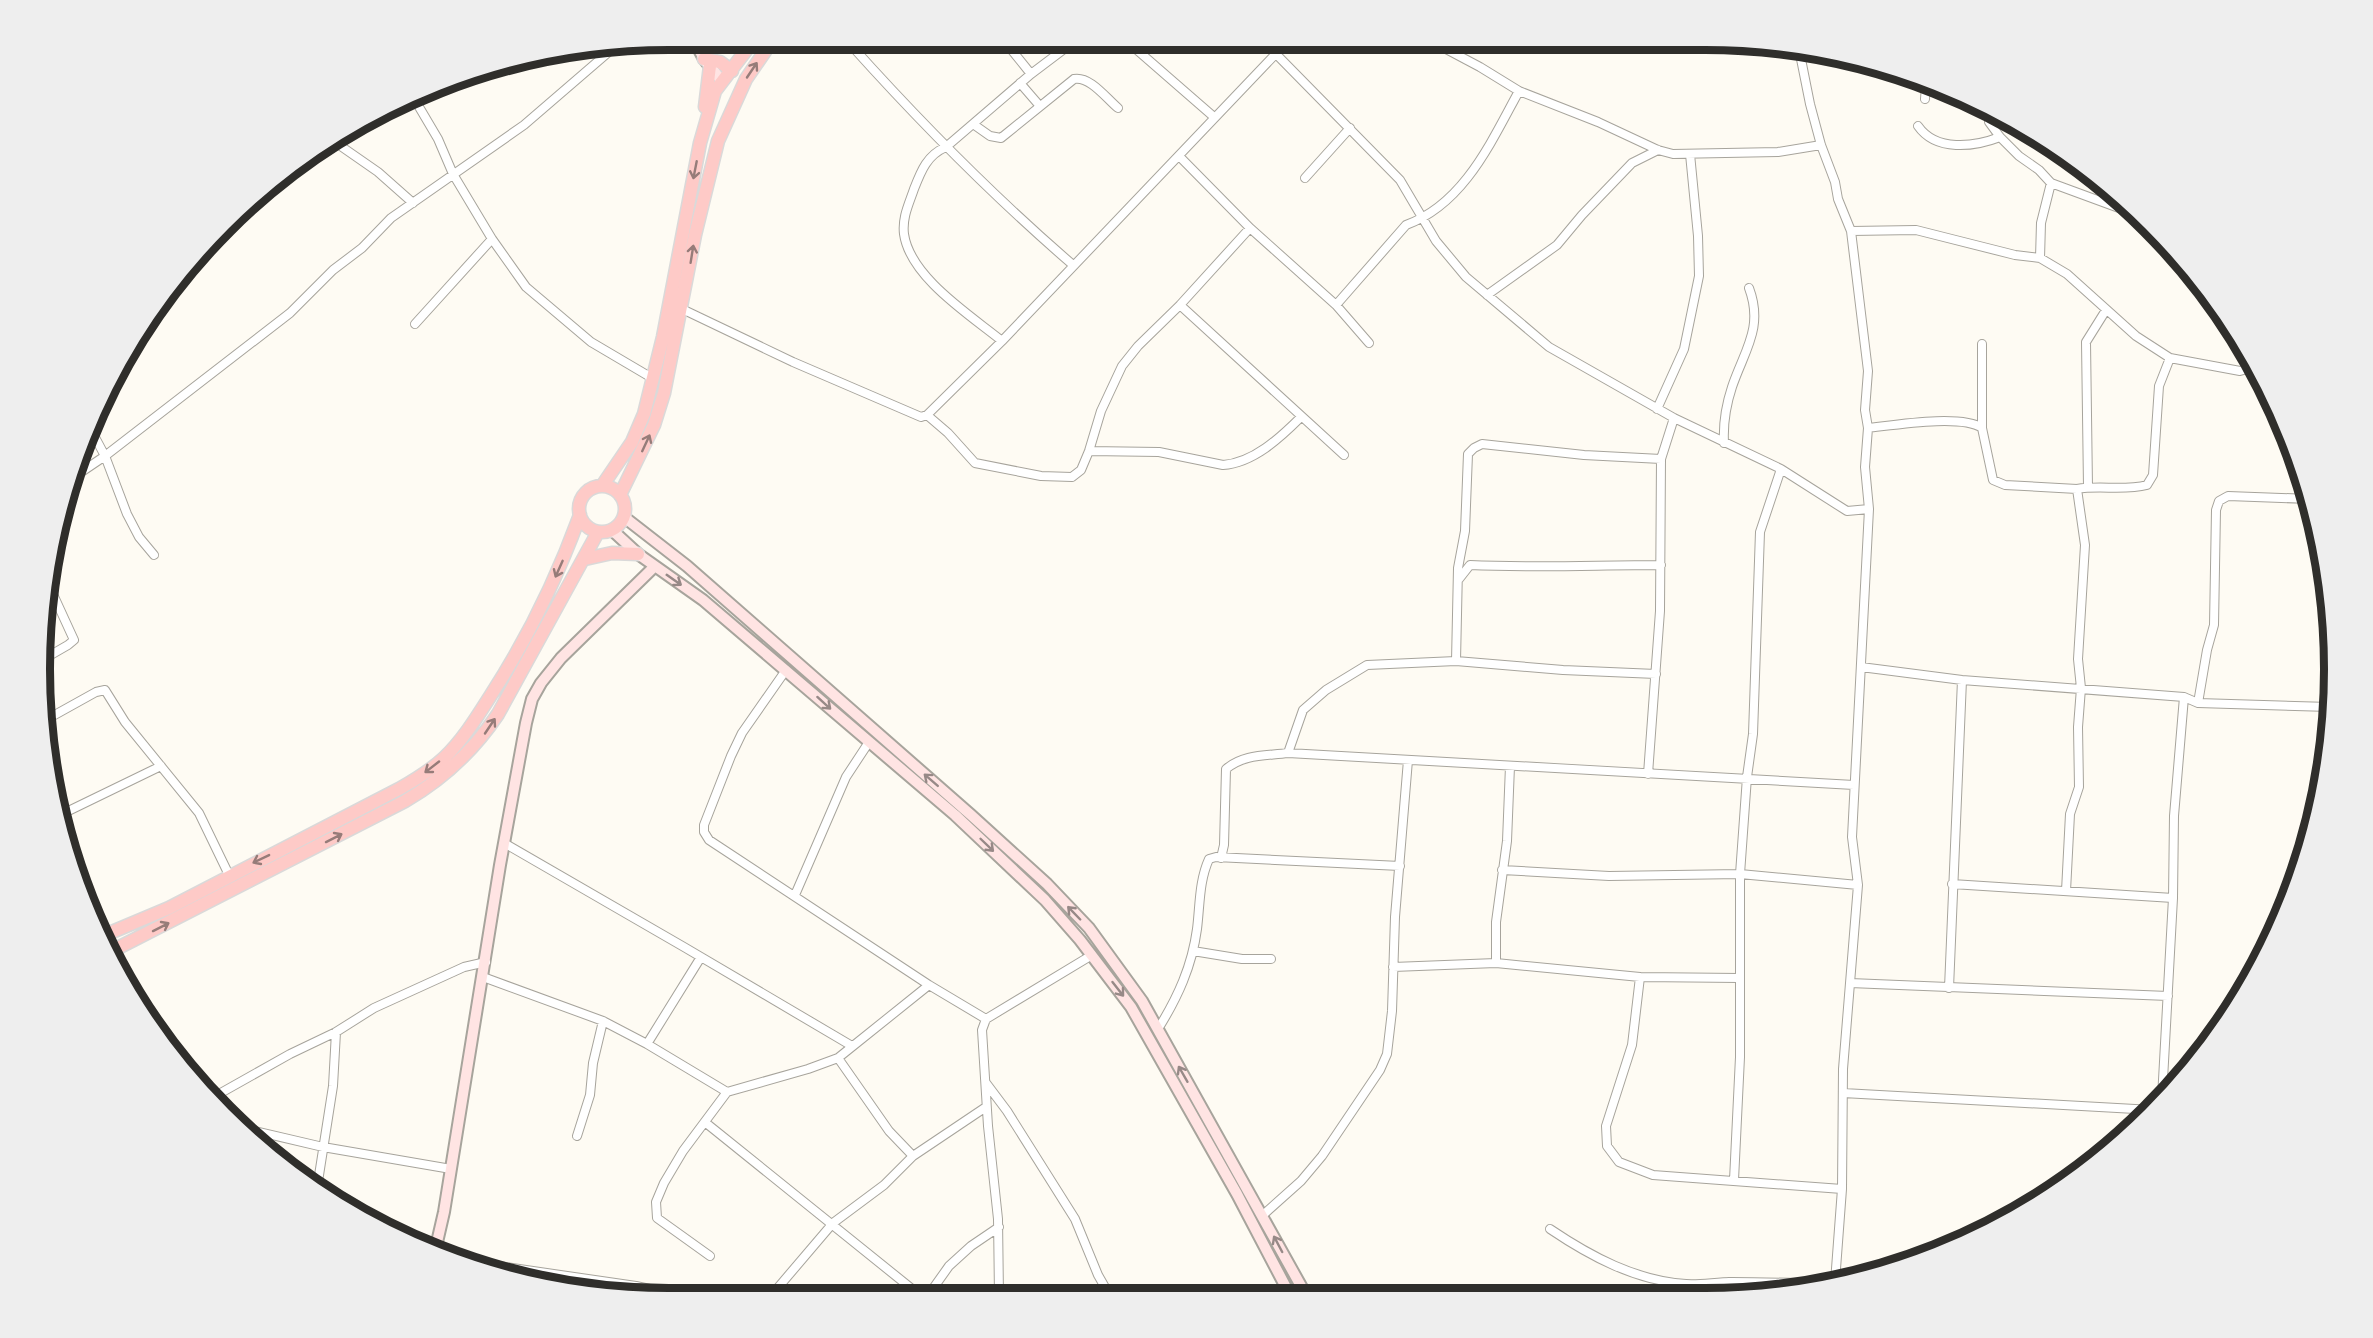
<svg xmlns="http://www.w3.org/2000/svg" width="2373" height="1338" font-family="Quicksand,sans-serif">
<rect width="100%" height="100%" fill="#fefbf3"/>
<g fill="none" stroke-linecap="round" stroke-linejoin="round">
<defs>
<path id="street" d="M1431,41L1480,67L1519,91L1598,122L1658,150L1673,154L1778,152L1821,145
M1006,43L1031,74
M1129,43L1214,117
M850,44C920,122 993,196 1073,265
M1799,49L1810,104L1821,145L1835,182L1838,199L1851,231L1868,371L1865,410L1868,428L1865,467L1869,509L1852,837L1858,885L1843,1069L1842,1189L1835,1282
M1276,54L1400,180L1436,241L1466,277L1549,347L1674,418L1781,469L1847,511L1869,509
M1020,83L1039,105
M412,95L438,139L453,174L492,239L526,287L591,342L652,378
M1925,99L1926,85
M1989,111V122L2000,137L2019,156L2039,170L2051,183L2138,215
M973,124L990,136L1001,138L1074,79C1090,76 1106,98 1118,108
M1918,126C1936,152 1974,147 2000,137
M332,140L378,172L413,203
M1179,156L1250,228L1336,305L1369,343
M1305,178L1350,128
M1851,231L1916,230L2015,255L2040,258L2067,274L2136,336L2170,358L2240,371L2255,367
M2040,258L2041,223L2051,183
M1487,295L1557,245L1582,215L1632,163L1658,150
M1180,305L1344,455
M1336,305L1406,225C1464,204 1491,142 1519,91
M682,309L793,362L921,417L927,415L1002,341L1287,42
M415,324L492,239
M1002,341C970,315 910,277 904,234C902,217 909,204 914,189C921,171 927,155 946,147L1031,74L1072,43
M1982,344V428
M1657,409L1684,349L1699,276L1698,236L1690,154
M927,415L948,433L975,463L1041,476L1072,477L1081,470L1089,451L1101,411L1122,366L1138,346L1180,305L1250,228
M90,428L105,456L127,514L139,537L154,555
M1868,428C1895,425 1961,414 1982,428L1993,480L2005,485L2077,489L2085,545L2078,659L2081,688L2078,727L2079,787L2070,814L2066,891
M1724,443C1723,424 1726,405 1732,387C1744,351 1764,328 1749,288
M1089,451L1159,452L1223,465C1253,463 1280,438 1301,417
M71,479L105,456L290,313L333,270L362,248L391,218L524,125L618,44
M2088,487L2086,342L2106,310
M2077,489C2100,485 2124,491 2147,485L2153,475L2159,386L2170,358
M1459,579L1470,565C1533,568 1597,565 1661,565
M42,660L68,645L74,640L46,579
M1456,661L1458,568L1465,531L1468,454L1474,448L1482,444L1584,455L1661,459
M1861,667L1962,680L2184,697L2198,703L2330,707
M786,670L742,733L731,756L704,825V832L709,840L929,985L986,1019
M2198,703L2207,650L2214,625L2216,510L2219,501L2228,496L2310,499
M42,722L96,692L105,690L125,722L199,813L229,875
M1288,753L1303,710L1326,690L1367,665L1456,661L1563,670L1656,674
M1648,774L1660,611L1661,459L1674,418
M58,816L161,766
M504,843L684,947L852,1046
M1221,858L1224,845L1226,769C1244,754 1265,756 1288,753L1854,785
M1502,870L1609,876L1740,874L1858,885
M1952,884L2173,898
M795,895L846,777L869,742
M1193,951L1242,959H1271
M1496,963V922L1507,841L1510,766
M1393,967L1496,963L1640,977L1739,978
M483,977L603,1021L647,1044L727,1092
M1640,977L1632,1045L1606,1126L1607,1146L1619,1162L1653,1175L1842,1189
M1850,983L2168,996
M1949,988L1962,680
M1158,1029C1178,997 1192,966 1197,929C1200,905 1199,881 1209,859L1216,857L1400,866
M647,1044L701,957
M986,1083L1007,1111L1075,1219L1098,1275L1110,1296
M1843,1093L2153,1110
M2162,1098L2173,898L2174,816L2184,697
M210,1099L290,1054L336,1032L374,1008L464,967L486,962
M706,1123L922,1297
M238,1127L323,1147L451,1169
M577,1136L590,1095L593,1063L603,1021
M913,1156L986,1107
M1734,1180L1740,1057V874L1747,777L1753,734L1760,532L1781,469
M317,1188L333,1086L336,1032
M1263,1215L1301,1181L1322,1156L1380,1070L1387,1054L1392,1011L1395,917L1408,760
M1550,1229C1590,1256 1636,1281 1686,1284C1701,1285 1716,1282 1732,1282C1764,1282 1797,1283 1829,1284
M710,1256L657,1218L656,1202L664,1183L683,1151L727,1092L808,1069L838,1058L929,985
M451,1259L636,1286L686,1297
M1728,1294L1729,1282
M999,1296L998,1219L988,1126L982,1030L986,1019L1092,955
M770,1297L833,1223L884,1185L913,1156L889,1131L838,1058
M927,1297L949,1266L971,1246L999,1227"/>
<path id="secondary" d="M696,44L704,59L721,80
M624,517L687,566L971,815L1047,884L1089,928L1142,1001L1306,1295
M612,530L638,554L703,600L955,815L1045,900L1080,940L1131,1007L1237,1194L1290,1295
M435,1251L444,1212L500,865L526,723L532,699L541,683L561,658L655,566"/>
<path id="primary" d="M704,59L720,62L732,71
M705,107L710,66
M602,486L632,442L644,414L663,337L700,143L715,91L751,44
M579 509a23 23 0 1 1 46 0a23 23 0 1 1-46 0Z
M620,495L654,425L664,393L695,235L718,141L746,79L770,44
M585,559L612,553L638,554
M100,937L169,908L399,789C415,780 431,770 444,758C463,740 477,717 491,695C528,638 557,578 580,515
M108,953L405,801C443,779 474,750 498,714L598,532"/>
</defs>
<use href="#street" stroke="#a7a49c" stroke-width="10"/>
<use href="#secondary" stroke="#a7a49c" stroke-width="14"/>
<use href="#primary" stroke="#dad9d9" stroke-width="15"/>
<use href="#street" stroke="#fff" stroke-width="8"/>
<use href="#secondary" stroke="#ffe4e3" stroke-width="10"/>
<use href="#primary" stroke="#fecac7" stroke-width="12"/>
</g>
<defs><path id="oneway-shaft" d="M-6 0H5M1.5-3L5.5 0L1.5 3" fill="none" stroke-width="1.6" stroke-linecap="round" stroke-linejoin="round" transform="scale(1.5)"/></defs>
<g stroke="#967c79">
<use href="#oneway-shaft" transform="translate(752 70) rotate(-56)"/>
<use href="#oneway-shaft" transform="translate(695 170) rotate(101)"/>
<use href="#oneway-shaft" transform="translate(692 254) rotate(-81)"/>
<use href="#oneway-shaft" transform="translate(646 443) rotate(-65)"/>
<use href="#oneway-shaft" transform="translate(559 569) rotate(114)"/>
<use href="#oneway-shaft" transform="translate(490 726) rotate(-56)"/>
<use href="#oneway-shaft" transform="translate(432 767) rotate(142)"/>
<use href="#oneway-shaft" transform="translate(334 838) rotate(-27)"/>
<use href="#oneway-shaft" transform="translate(261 859) rotate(154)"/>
<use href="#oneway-shaft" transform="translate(161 927) rotate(-27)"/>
</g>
<g stroke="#978987">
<use href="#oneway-shaft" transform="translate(674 580) rotate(35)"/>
<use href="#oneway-shaft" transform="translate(824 703) rotate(42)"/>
<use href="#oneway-shaft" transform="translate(931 780) rotate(-139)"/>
<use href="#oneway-shaft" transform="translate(987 845) rotate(44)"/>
<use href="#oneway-shaft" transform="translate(1074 913) rotate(-134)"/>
<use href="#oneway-shaft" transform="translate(1118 989) rotate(52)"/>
<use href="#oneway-shaft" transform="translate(1183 1074) rotate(-120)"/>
<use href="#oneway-shaft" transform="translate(1278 1244) rotate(-118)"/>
</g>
<path d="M0 0H2373V1338H0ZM669 50H1705A619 619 0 0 1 2324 669V669A619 619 0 0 1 1705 1288H669A619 619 0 0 1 50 669V669A619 619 0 0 1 669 50Z" fill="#eee" fill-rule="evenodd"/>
<path fill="none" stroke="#2f2e2b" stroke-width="8" d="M669 50H1705A619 619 0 0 1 2324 669V669A619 619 0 0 1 1705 1288H669A619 619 0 0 1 50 669V669A619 619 0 0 1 669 50Z"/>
</svg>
